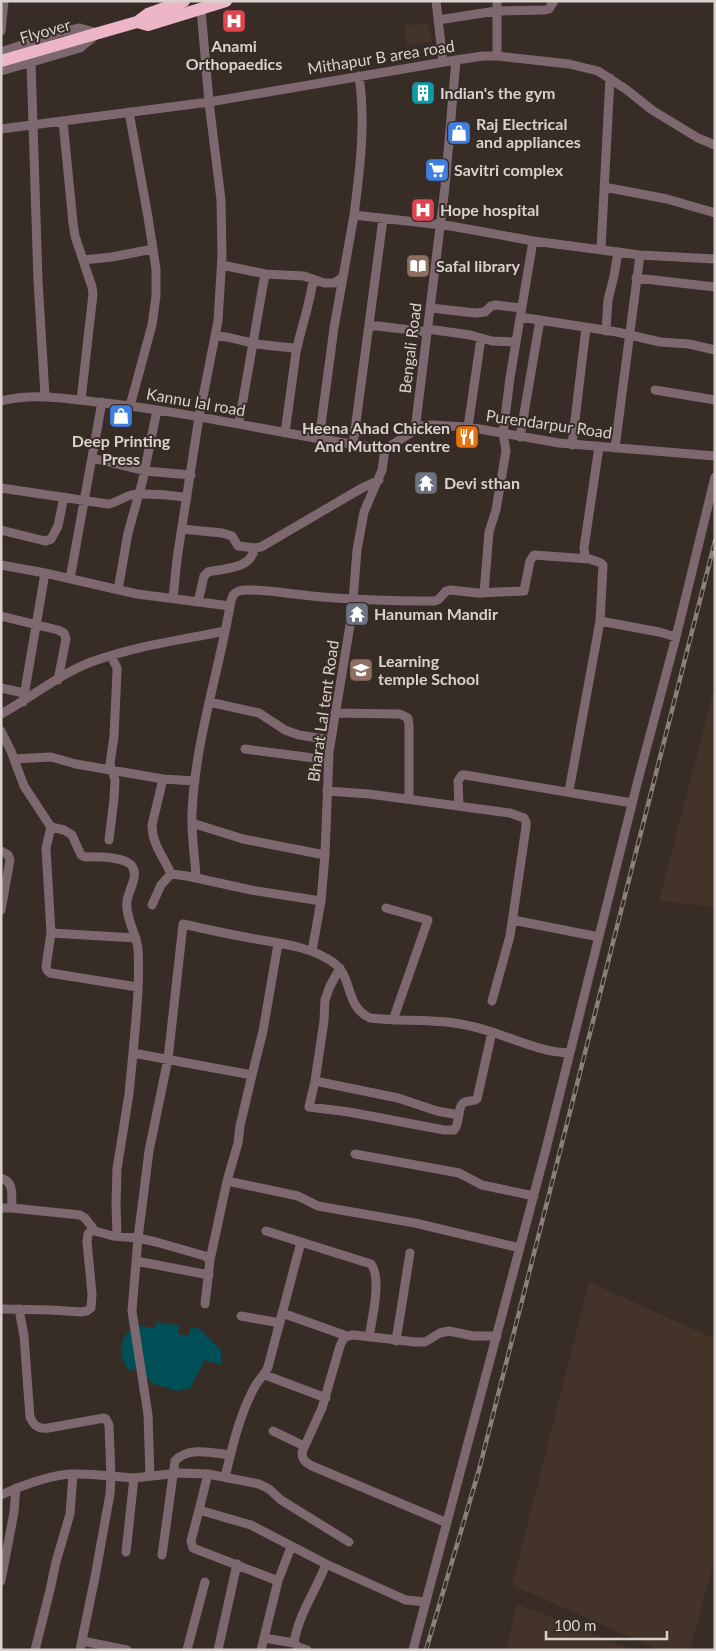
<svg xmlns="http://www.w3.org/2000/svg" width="716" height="1651" font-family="Lato,sans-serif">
<rect width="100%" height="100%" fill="#382c26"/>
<path fill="#443329" d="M427,22L432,42L407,45L405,26Z
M352,661L371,664L370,678L351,675Z
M715,685V907L659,901Z
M589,1282L715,1339V1557L690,1650H659L512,1585Z
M517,1604L634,1650H506Z"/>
<path fill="#3e3525" d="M412,196L437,198L433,225L410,222Z"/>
<path fill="#014f56" d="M157,1322L179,1326L178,1334L188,1336L190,1329L197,1327L221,1350V1365L205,1360L190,1388L177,1391L153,1384L138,1368L129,1371C117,1352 118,1340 135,1325L154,1328Z"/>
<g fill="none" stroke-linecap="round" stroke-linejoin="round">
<path stroke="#7e686f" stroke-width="9" d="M436,1L443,62
M438,20L496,11L545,10L549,9L554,1
M1,31L4,1
M1,52L61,32L80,28L97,33
M497,56V1
M31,62L38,280L45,396
M1,71L80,48L96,35
M359,76C366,123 360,168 354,215L451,226L533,241L640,255L715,259
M129,112L148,217L156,269V296L152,325L130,406
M63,121L73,223L75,236L92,287L93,294L81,400
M1,129L209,102L456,60L483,56H497L569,64L598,71L627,90L652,110L698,138L715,145
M604,187L667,199L715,213
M601,249L610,78
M83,260L112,257L153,249
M222,265L265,274L304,276L324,283H334L343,277
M636,278L715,287
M431,308L475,313L485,312L491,306L496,305L521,308
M520,317L617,332L660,342L689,344L715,350
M369,325L428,332
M428,329L470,335L492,341L515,342
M606,331L608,300L614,276L618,252
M215,336L227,337L256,344L293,348L296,352L295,360L285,433
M296,352C301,328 310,304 313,280
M655,390L715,400
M1,401C32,393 65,398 96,402C193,412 288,436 385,449
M239,423L265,274
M468,427L481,338
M415,430L445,187L456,60
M520,437L540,320
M319,440L334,328L354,215
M353,445L383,219
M572,445L586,328
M615,448L640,255
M385,449L422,426L430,425L468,427L559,443L715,456
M92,458L145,471L191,475
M1,488L108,504C117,503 123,497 131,495C149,492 169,496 187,497
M182,529L222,533L232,536L238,546L255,548L261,547L362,488L379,480
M1,530L41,540L46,541L51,539L58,526L64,497
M1,565L45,573L137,594L230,606
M70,579L102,402
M118,590L128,533L142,483L157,410
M484,593L489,532L496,510L506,451L503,433L510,378L533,241
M173,598L177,559L199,417L218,321L222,256L221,200L209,102L201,9
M198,602L204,576L208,572C225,568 250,570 255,548
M1,616L58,630L64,633L66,639L58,680
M600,621L659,632L676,637
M1,688L24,693
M23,702L45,573
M209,702L259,713L285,730L299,735L331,740
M335,713L400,714L408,718L409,726V799
M1,714C30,698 60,674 91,662C134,646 181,640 225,631
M1,731L11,751L24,786L51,827L46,848L51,933L46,967L47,970L50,973L137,987
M245,749L329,760
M14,759L51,757L76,764L163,779L152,825C152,845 164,857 171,874
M163,779L195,781
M327,791L369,794L510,813L524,818L526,822V827L510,936L492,1001
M569,791L600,621L603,565C599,560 591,561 585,557L584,548L599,447
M459,806L458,781L462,775H465L632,803
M192,823L243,839L325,855
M51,827L64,830L72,835L81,855L85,857C97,856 121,857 130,864C141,873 128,891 127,901C125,917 136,933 138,949C140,984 136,1019 133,1053L252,1075L263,1031L278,944
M109,840L114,799L115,780L110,764L114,736L117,672V668L111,656
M1,851L8,855L10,860L1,910
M196,878C195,856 191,834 192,813C195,742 218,675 230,606C231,600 232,593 239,591C249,587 298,595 312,596C353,600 394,601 435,601L439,599L446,591L450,590L478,593L524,591L530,561L534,555L589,559
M152,905L161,885L171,874L187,876L251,890L321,901
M386,908L428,920L393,1020
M513,920L599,937
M51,933L136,938
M312,951L321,901L325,855L329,752L352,613L357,550L364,512L382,470L385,449
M340,968L330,986L325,1000L324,1021L315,1081L309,1107L349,1112L444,1130H454C461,1123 456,1106 465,1102C469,1100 473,1102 477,1099L492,1032
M315,1081L398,1098L437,1111L459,1115
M355,1154L459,1173L482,1185L534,1196
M1,1178C15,1182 11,1196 12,1208
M227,1181L298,1196L318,1206L415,1223L520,1248
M1,1208H12L80,1215L85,1218L95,1231
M266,1231L371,1264C382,1278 372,1319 369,1337
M117,1236L116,1203L117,1169L129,1094L133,1053
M210,1260L227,1181L238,1143L240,1126L252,1075
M136,1261L209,1275
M1,1309L51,1310L81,1312L87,1311L91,1308L92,1294L87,1242L88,1234L91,1231H95L113,1236L138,1238L156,1242L205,1256L210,1260L205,1304
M19,1309L24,1336L30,1417C34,1426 38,1429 48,1428L104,1418L106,1419L109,1425L111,1477L110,1494L95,1577L80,1650
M282,1313L347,1336
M241,1316L280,1323
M396,1341L410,1253
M265,1375L326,1398
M273,1431L304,1446
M208,1474L259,1484L269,1489L281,1500L349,1542
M150,1476L148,1415L132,1311L138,1238L149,1151L168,1059L183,924C205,929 228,934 250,938C278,943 311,946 334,963C353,977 345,1007 370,1018C404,1022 437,1018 470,1026C504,1033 535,1052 570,1053
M225,1477C232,1448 239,1417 253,1390C257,1381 264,1376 268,1367L301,1242
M134,1478L179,1473L208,1474L199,1510L251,1525L326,1564C316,1591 298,1615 294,1643L298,1647L307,1650
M1,1495C21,1486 51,1475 72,1474C93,1473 114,1477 134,1478L126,1552
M199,1510L191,1541L193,1548L278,1581
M447,1523L312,1466C305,1462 302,1460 302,1452L322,1408L340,1346C343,1338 345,1336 354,1335L415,1342H425L440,1333L449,1331L473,1336H497
M162,1555L175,1461C188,1446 213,1453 230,1455
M326,1564L399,1597L406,1600L426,1602
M1,1581L14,1512L16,1488
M264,1638L294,1643
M82,1641L127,1650
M35,1650L50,1590L56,1562L70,1514L73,1474
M187,1650L205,1582
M218,1650L237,1564
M261,1650L278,1581L291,1547
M413,1650L546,1149L638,780L676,637L715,477"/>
<path stroke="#ecb6c8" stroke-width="12" d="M137,22L148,25L226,1
M1,61L137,22L148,14L184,1"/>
<defs>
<path id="rail" d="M426,1650L479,1470L715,541"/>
</defs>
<use href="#rail" stroke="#8b817c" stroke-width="4.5"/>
<use href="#rail" stroke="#382c26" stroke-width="2.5" stroke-dasharray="8" stroke-linecap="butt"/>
</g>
<defs>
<symbol id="hospital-square" viewBox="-11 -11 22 22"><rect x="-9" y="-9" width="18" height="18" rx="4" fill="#e0444e" stroke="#382c26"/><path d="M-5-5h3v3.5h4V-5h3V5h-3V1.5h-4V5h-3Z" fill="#fff"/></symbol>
<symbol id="building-square" viewBox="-11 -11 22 22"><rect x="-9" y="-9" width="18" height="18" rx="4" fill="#0f9aa8" stroke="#382c26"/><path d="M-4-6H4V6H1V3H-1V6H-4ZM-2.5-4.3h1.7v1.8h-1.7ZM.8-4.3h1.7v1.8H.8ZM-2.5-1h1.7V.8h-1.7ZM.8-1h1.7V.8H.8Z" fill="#fff"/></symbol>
<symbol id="shop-square" viewBox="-11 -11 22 22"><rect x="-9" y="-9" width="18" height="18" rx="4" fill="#3f7fe0" stroke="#382c26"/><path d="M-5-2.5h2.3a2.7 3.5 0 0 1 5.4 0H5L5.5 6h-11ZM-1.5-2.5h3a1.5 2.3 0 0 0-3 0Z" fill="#fff"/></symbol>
<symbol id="supermarket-square" viewBox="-11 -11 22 22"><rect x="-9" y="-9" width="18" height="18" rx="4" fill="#3f7fe0" stroke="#382c26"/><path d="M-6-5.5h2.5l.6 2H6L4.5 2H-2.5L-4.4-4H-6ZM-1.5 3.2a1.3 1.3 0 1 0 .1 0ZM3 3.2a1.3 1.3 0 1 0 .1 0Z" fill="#fff"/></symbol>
<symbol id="library-square" viewBox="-11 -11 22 22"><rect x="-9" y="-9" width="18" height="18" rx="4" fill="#8d6e63" stroke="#382c26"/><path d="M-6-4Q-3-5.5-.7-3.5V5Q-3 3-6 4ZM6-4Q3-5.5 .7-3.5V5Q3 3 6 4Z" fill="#fff"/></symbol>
<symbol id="restaurant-square" viewBox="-11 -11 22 22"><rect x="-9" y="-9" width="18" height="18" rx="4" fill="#e8710a" stroke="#382c26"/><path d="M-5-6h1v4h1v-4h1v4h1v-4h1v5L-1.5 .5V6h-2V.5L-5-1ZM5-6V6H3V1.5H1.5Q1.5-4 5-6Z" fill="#fff"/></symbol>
<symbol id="temple-square" viewBox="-11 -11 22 22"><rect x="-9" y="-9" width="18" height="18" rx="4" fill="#6b7280" stroke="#382c26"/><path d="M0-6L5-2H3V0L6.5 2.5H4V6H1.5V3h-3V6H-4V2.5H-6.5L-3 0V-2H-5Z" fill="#fff"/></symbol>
<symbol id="school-square" viewBox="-11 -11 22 22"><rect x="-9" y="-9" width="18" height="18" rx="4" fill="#8d6e63" stroke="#382c26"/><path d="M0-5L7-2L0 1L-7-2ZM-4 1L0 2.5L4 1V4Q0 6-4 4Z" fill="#fff"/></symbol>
</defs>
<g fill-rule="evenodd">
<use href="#hospital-square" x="220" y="7" width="28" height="28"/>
<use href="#building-square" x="409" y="79" width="28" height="28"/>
<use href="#shop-square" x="445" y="119" width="28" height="28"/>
<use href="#supermarket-square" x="423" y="156" width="28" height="28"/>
<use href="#hospital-square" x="409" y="196" width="28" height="28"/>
<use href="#library-square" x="404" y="252" width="28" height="28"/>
<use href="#shop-square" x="107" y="402" width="28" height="28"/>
<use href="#restaurant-square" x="453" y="423" width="28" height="28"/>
<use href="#temple-square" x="412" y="469" width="28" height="28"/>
<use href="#temple-square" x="343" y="600" width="28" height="28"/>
<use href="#school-square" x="347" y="656" width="28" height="28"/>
</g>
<g text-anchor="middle" stroke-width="4" stroke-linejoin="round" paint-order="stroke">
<g font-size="16" fill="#d9d1cd" stroke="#382c26">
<text transform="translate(45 31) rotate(-16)" y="6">Flyover</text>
<text transform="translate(381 57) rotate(-9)" y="6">Mithapur B area road</text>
<text transform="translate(410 348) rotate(-83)" y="6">Bengali Road</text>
<text transform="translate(196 402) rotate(10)" y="6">Kannu lal road</text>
<text transform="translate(549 424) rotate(8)" y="6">Purendarpur Road</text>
<text transform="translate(323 711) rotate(-82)" y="6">Bharat Lal tent Road</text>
</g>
<g font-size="16" font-weight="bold" fill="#d9d1cd" stroke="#382c26" text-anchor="start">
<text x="234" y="52" text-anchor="middle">Anami<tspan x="234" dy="18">Orthopaedics</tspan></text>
<text x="440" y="99">Indian's the gym</text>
<text x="476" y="130">Raj Electrical<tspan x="476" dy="18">and appliances</tspan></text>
<text x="454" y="176">Savitri complex</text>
<text x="440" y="216">Hope hospital</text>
<text x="436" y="272">Safal library</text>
<text x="450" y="434" text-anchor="end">Heena Ahad Chicken<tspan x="450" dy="18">And Mutton centre</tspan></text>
<text x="121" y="447" text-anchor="middle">Deep Printing<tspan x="121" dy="18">Press</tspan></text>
<text x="444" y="489">Devi sthan</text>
<text x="374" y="620">Hanuman Mandir</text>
<text x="378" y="667">Learning<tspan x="378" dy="18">temple School</tspan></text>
</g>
</g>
<rect width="716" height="1651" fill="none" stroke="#d9d1cd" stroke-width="5"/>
<path d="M546 1631v8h121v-8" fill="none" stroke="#d9d1cd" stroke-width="2.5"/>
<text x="554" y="1631" font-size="15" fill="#d9d1cd" stroke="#382c26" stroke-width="4" paint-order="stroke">100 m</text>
</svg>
